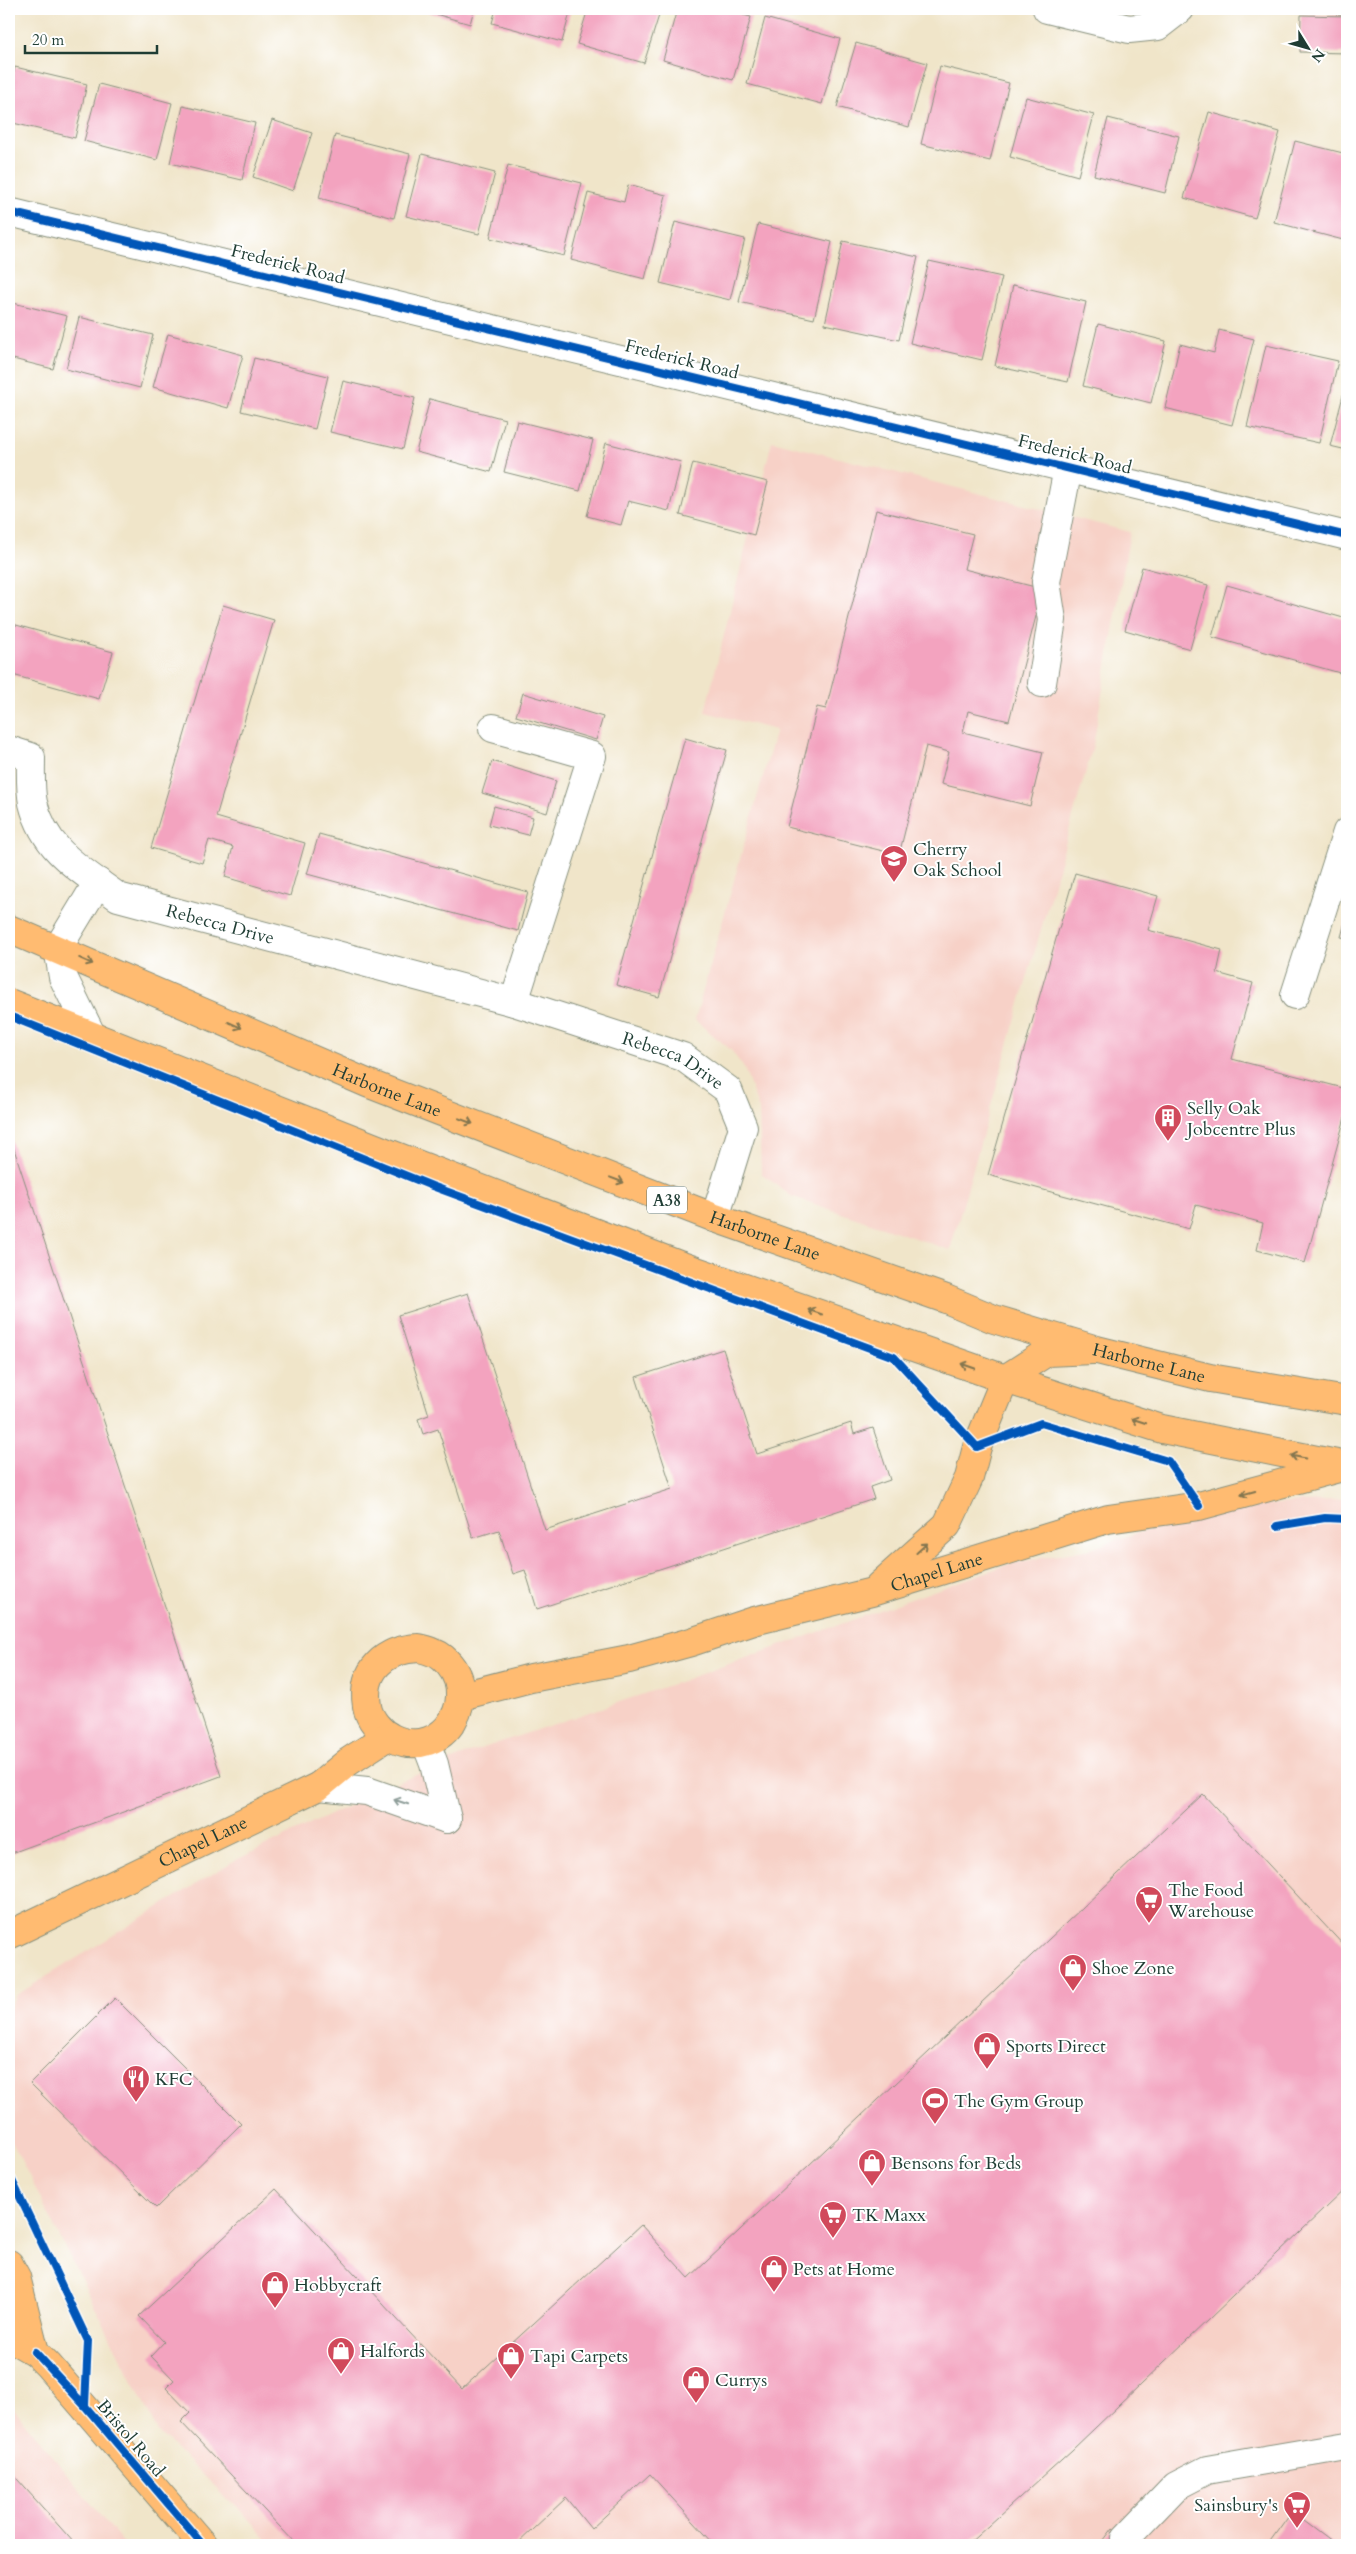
<svg xmlns="http://www.w3.org/2000/svg" width="1356" height="2554" font-family="Cardo,serif">
<rect width="100%" height="100%" fill="#fff"/>
<filter id="ink" filterUnits="userSpaceOnUse"><feTurbulence type="fractalNoise" baseFrequency=".02" numOctaves="2"/><feDisplacementMap in="SourceGraphic" scale="10" xChannelSelector="R" yChannelSelector="G"/><feConvolveMatrix kernelMatrix="1 2 1 2 8 2 1 2 1" color-interpolation-filters="sRGB"/></filter>
<filter id="wash" filterUnits="userSpaceOnUse"><feTurbulence type="fractalNoise" baseFrequency=".0096" numOctaves="4" result="noise"/><feDisplacementMap in="SourceGraphic" scale="20" xChannelSelector="R" yChannelSelector="G"/><feGaussianBlur stdDeviation="1.12" result="paint"/><feColorMatrix in="noise" values="0 0 0 0 0 0 0 0 0 0 0 0 0 0 0 0 0 1.4 0 .05"/><feComposite in="paint" operator="in"/></filter>
<g filter="url(#wash)">
<rect width="100%" height="100%" fill="#f0e5c9"/>
<path fill="#f7d1c7" d="M772,441L1130,532L1093,746L950,1250L791,1196L761,1173L759,1110L744,1068L731,1050L695,1020L776,730L705,712Z
M1347,1499V2545H271L249,2519L158,2432L9,2136V2010L15,1996L232,1862L392,1785L474,1751L673,1684L1009,1564L1091,1549L1207,1509Z
M9,2403L125,2545H9Z"/>
<g id="blocks">
<path fill="#f3a3bf" d="M418,9H474L470,24Z
M496,9H571L562,42L492,23Z
M588,9H661L644,63L577,44Z
M677,9H720L751,17L733,80L663,60Z
M1301,15L1347,16V53L1300,52Z
M765,18L840,39L822,104L747,84Z
M856,43L927,63L909,127L837,107Z
M940,66L1009,83L990,161L921,144Z
M15,67L87,84L75,138L9,122V93Z
M99,84L172,103L157,160L84,141Z
M1026,97L1094,115L1078,176L1010,157Z
M183,106L255,123L242,180L170,163Z
M1209,112L1280,132L1255,218L1184,198Z
M1108,118L1179,136L1165,193L1094,175Z
M272,120L312,133L293,191L253,177Z
M335,135L410,154L394,218L319,198Z
M1295,141L1347,154V241L1274,222Z
M422,154L495,173L479,234L406,216Z
M508,165L582,183L564,256L490,238Z
M628,185L666,195L645,279L571,260L588,193L624,202Z
M675,222L745,239L730,300L660,283Z
M758,224L832,242L814,319L739,302Z
M843,241L918,257L899,340L825,324Z
M929,261L1002,277L982,360L910,343Z
M1013,285L1086,302L1068,382L995,366Z
M9,302L67,316L53,369L9,358Z
M79,317L153,335L140,388L66,369Z
M1098,324L1166,341L1151,403L1083,386Z
M1219,330L1254,339L1232,425L1165,408L1180,344L1214,353Z
M168,334L243,355L228,408L153,387Z
M1266,345L1338,361L1319,443L1247,427Z
M254,358L328,376L315,429L241,411Z
M1347,380V450L1330,446Z
M343,381L415,398L403,449L330,432Z
M430,399L505,419L491,472L416,452Z
M517,421L593,440L580,491L504,472Z
M606,443L681,462L669,511L628,501L621,525L587,516Z
M693,463L768,482L754,535L680,515Z
M876,510L973,534L964,569L1043,589L1009,721L968,711L963,732L1043,752L1030,806L941,784L949,752L926,746L899,855L787,827L817,707L826,709Z
M1142,567L1208,585L1190,649L1125,630Z
M1227,585L1347,619V675L1212,637Z
M223,605L274,620L216,817L305,843L290,896L225,877L233,847L209,840L202,863L151,848Z
M9,623L113,652L99,699L9,674Z
M523,693L603,717L596,740L516,716Z
M685,738L727,750L659,997L616,985Z
M492,761L556,781L547,813L482,793Z
M494,806L533,817L528,835L489,825Z
M319,834L528,892L518,931L307,874Z
M1075,873L1158,896L1148,930L1222,950L1217,973L1253,983L1232,1059L1347,1089V1110L1305,1263L1257,1250L1263,1223L1196,1205L1189,1229L988,1175Z
M1347,915V938L1341,937Z
M9,1134L221,1776L9,1854Z
M468,1293L545,1530L672,1489L636,1377L723,1349L757,1454L851,1423L854,1434L873,1428L890,1480L870,1487L874,1499L537,1609L525,1570L513,1574L499,1530L473,1538L438,1429L423,1434L418,1419L429,1415L398,1315Z
M1203,1794L1347,1949V2187L1072,2450L967,2545H715L650,2474L591,2529L566,2498L516,2545H297L181,2422L190,2413L166,2388L174,2380L151,2356L164,2342L139,2316L276,2189L462,2389L641,2225L689,2278Z
M115,1998L241,2124L156,2208L30,2083Z
M9,2470L76,2545H9Z
M1292,2512L1336,2545H1268Z
M1113,2528L1136,2545H1100Z"/>
</g>
</g>
<g filter="url(#ink)">
<use href="#blocks" fill-opacity="0" stroke="#88917e" stroke-width="1"/>
<g fill="none" stroke-linecap="round" stroke-linejoin="round">
<defs>
<g id="minor">
<path d="M1047,9L1129,29L1158,26L1180,9"/>
<path d="M9,212L1347,536"/>
<path d="M1042,683L1052,620L1046,582L1068,468"/>
<path d="M493,728L592,756L514,1002"/>
<path id="s1" d="M9,750L31,757C31,771 30,789 33,803C45,851 80,869 118,897L514,1002L683,1057L728,1090L743,1127L715,1218"/>
<path d="M1295,995L1347,832"/>
<path d="M91,1034L63,977L58,948L98,882"/>
<path d="M426,1743L434,1764L447,1819"/>
<path d="M319,1786L367,1791L447,1819"/>
<path d="M1126,2538L1176,2486L1207,2470L1347,2446"/>
</g>
<g id="major">
<path d="M879,1586L947,1525L969,1478L977,1447L1005,1379L1047,1352L1093,1350"/>
<path d="M419,1648C427,1650 436,1652 443,1658C484,1693 445,1763 392,1738C380,1732 369,1719 367,1706C361,1670 385,1649 419,1648Z"/>
<path id="s2" d="M461,1696L531,1678L629,1659L691,1642L754,1621L872,1592L1108,1519L1199,1506L1346,1466"/>
<path id="s3" d="M9,1935L319,1786L348,1762L388,1736"/>
<path d="M9,2264L16,2277L35,2352"/>
<path d="M9,2337L35,2352L48,2365L203,2545"/>
</g>
<g id="highway">
<path id="s4" d="M9,929L367,1083L715,1218L946,1299L994,1319L1097,1350L1210,1378L1347,1401"/>
<path d="M9,1003L388,1153L679,1265L1005,1379L1162,1429L1347,1466"/>
</g>
</defs>
<use href="#minor" stroke="#88917e" stroke-width="30"/>
<use href="#major" stroke="#88917e" stroke-width="30"/>
<use href="#highway" stroke="#88917e" stroke-width="30"/>
<use href="#minor" stroke="#fff" stroke-width="28"/>
<use href="#major" stroke="#ffbb71" stroke-width="28"/>
<use href="#highway" stroke="#ffbb71" stroke-width="28"/>
<defs>
<path id="cycleway" d="M9,212L1347,536
M9,1016L432,1186L894,1357L977,1447L1041,1423L1168,1461L1199,1506
M1277,1526L1325,1518L1347,1519
M9,2174L88,2341L85,2406
M35,2352L85,2406L203,2545"/>
</defs>
<use href="#cycleway" stroke="#fff" stroke-width="11"/>
<use href="#cycleway" stroke="#0057b8" stroke-width="8"/>
</g>
<defs><path id="oneway-shaft" d="M-6 0H5M1.5-3L5.5 0L1.5 3" fill="none" stroke-width="1.6" stroke-linecap="round" stroke-linejoin="round" transform="scale(1.25)"/></defs>
<g stroke="#84764f">
<use href="#oneway-shaft" transform="translate(86 961) rotate(24)"/>
<use href="#oneway-shaft" transform="translate(235 1025) rotate(24)"/>
<use href="#oneway-shaft" transform="translate(466 1121) rotate(21)"/>
<use href="#oneway-shaft" transform="translate(617 1180) rotate(21)"/>
<use href="#oneway-shaft" transform="translate(815 1312) rotate(-161)"/>
<use href="#oneway-shaft" transform="translate(968 1366) rotate(-161)"/>
<use href="#oneway-shaft" transform="translate(1139 1421) rotate(-162)"/>
<use href="#oneway-shaft" transform="translate(1298 1457) rotate(-168)"/>
<use href="#oneway-shaft" transform="translate(1248 1493) rotate(165)"/>
<use href="#oneway-shaft" transform="translate(922 1548) rotate(-42)"/>
</g>
<use stroke="#8f9e9a" href="#oneway-shaft" transform="translate(401 1802) rotate(-162)"/>
</g>
<defs>
<symbol id="school-pin" viewBox="-11 -11 22 30"><path d="M0 17L-7.5 6A9.5 9.5 0 1 1 7.5 6Z" fill="#d1495b" stroke="#fff"/><path d="M0-5L7-2L0 1L-7-2ZM-4 1L0 2.5L4 1V4Q0 6-4 4Z" fill="#fff"/></symbol>
<symbol id="building-pin" viewBox="-11 -11 22 30"><path d="M0 17L-7.5 6A9.5 9.5 0 1 1 7.5 6Z" fill="#d1495b" stroke="#fff"/><path d="M-4-6H4V6H1V3H-1V6H-4ZM-2.5-4.3h1.7v1.8h-1.7ZM.8-4.3h1.7v1.8H.8ZM-2.5-1h1.7V.8h-1.7ZM.8-1h1.7V.8H.8Z" fill="#fff"/></symbol>
<symbol id="supermarket-pin" viewBox="-11 -11 22 30"><path d="M0 17L-7.5 6A9.5 9.5 0 1 1 7.5 6Z" fill="#d1495b" stroke="#fff"/><path d="M-6-5.5h2.5l.6 2H6L4.5 2H-2.5L-4.4-4H-6ZM-1.5 3.2a1.3 1.3 0 1 0 .1 0ZM3 3.2a1.3 1.3 0 1 0 .1 0Z" fill="#fff"/></symbol>
<symbol id="shop-pin" viewBox="-11 -11 22 30"><path d="M0 17L-7.5 6A9.5 9.5 0 1 1 7.5 6Z" fill="#d1495b" stroke="#fff"/><path d="M-5-2.5h2.3a2.7 3.5 0 0 1 5.4 0H5L5.5 6h-11ZM-1.5-2.5h3a1.5 2.3 0 0 0-3 0Z" fill="#fff"/></symbol>
<symbol id="restaurant-pin" viewBox="-11 -11 22 30"><path d="M0 17L-7.5 6A9.5 9.5 0 1 1 7.5 6Z" fill="#d1495b" stroke="#fff"/><path d="M-5-6h1v4h1v-4h1v4h1v-4h1v5L-1.5 .5V6h-2V.5L-5-1ZM5-6V6H3V1.5H1.5Q1.5-4 5-6Z" fill="#fff"/></symbol>
<symbol id="stadium-pin" viewBox="-11 -11 22 30"><path d="M0 17L-7.5 6A9.5 9.5 0 1 1 7.5 6Z" fill="#d1495b" stroke="#fff"/><path d="M0-5a6.5 5 0 1 0 0 10a6.5 5 0 1 0 0-10ZM-3.5-1.8h7v3.6h-7Z" fill="#fff"/></symbol>
</defs>
<g fill-rule="evenodd">
<use href="#school-pin" x="878" y="843" width="32" height="43"/>
<use href="#building-pin" x="1152" y="1102" width="32" height="43"/>
<use href="#supermarket-pin" x="1133" y="1884" width="32" height="43"/>
<use href="#shop-pin" x="1057" y="1952" width="32" height="43"/>
<use href="#shop-pin" x="971" y="2030" width="32" height="43"/>
<use href="#restaurant-pin" x="120" y="2063" width="32" height="43"/>
<use href="#stadium-pin" x="919" y="2085" width="32" height="43"/>
<use href="#shop-pin" x="856" y="2147" width="32" height="43"/>
<use href="#supermarket-pin" x="817" y="2199" width="32" height="43"/>
<use href="#shop-pin" x="758" y="2253" width="32" height="43"/>
<use href="#shop-pin" x="259" y="2269" width="32" height="43"/>
<use href="#shop-pin" x="325" y="2335" width="32" height="43"/>
<use href="#shop-pin" x="495" y="2340" width="32" height="43"/>
<use href="#shop-pin" x="680" y="2364" width="32" height="43"/>
<use href="#supermarket-pin" x="1281" y="2489" width="32" height="43"/>
</g>
<g text-anchor="middle" stroke-width="4" stroke-linejoin="round" paint-order="stroke">
<rect fill="#fff" stroke="#627771" stroke-width="1" x="647" y="1186.5" width="40" height="27" rx="4"/>
<g font-size="16" font-weight="bold" fill="#1f3d34">
<text x="667" y="1206">A38</text>
</g>
<g font-size="18" fill="#1f3d34" stroke="#fff">
<text transform="translate(288 264) rotate(14)" y="6">Frederick Road</text>
<text transform="translate(682 359) rotate(14)" y="6">Frederick Road</text>
<text transform="translate(1075 454) rotate(14)" y="6">Frederick Road</text>
<text dy="6" stroke="none"><textPath href="#s1" startOffset="305">Rebecca Drive</textPath></text>
<text dy="6" stroke="none"><textPath href="#s1" startOffset="779">Rebecca Drive</textPath></text>
<text dy="6" stroke="none"><textPath href="#s4" startOffset="411">Harborne Lane</textPath></text>
<text dy="6" stroke="none"><textPath href="#s4" startOffset="816">Harborne Lane</textPath></text>
<text dy="6" stroke="none"><textPath href="#s4" startOffset="1221">Harborne Lane</textPath></text>
<text dy="6" stroke="none"><textPath href="#s2" startOffset="492">Chapel Lane</textPath></text>
<text dy="6" stroke="none"><textPath href="#s3" startOffset="215">Chapel Lane</textPath></text>
<text transform="translate(131 2438) rotate(50)" y="6">Bristol Road</text>
</g>
<g font-size="18" fill="#1f3d34" stroke="#fff" text-anchor="start">
<text x="913" y="855">Cherry<tspan x="913" dy="21">Oak School</tspan></text>
<text x="1187" y="1114">Selly Oak<tspan x="1187" dy="21">Jobcentre Plus</tspan></text>
<text x="1168" y="1896">The Food<tspan x="1168" dy="21">Warehouse</tspan></text>
<text x="1092" y="1974">Shoe Zone</text>
<text x="1006" y="2052">Sports Direct</text>
<text x="155" y="2085">KFC</text>
<text x="954" y="2107">The Gym Group</text>
<text x="891" y="2169">Bensons for Beds</text>
<text x="852" y="2221">TK Maxx</text>
<text x="793" y="2275">Pets at Home</text>
<text x="294" y="2291">Hobbycraft</text>
<text x="360" y="2357">Halfords</text>
<text x="530" y="2362">Tapi Carpets</text>
<text x="715" y="2386">Currys</text>
<text x="1278" y="2511" text-anchor="end">Sainsbury's</text>
</g>
</g>
<rect width="1356" height="2554" fill="none" stroke="#fff" stroke-width="30"/>
<g transform="translate(1308 48) rotate(127)" stroke="#ffffff" stroke-width="4" paint-order="stroke">
<path d="M0-4L9 19L0 12L-9 19Z" fill="#1f3d34"/>
<text y="-8" font-size="14" font-weight="bold" text-anchor="middle" fill="#1f3d34">N</text>
</g>
<path d="M25 45v8h132v-8" fill="none" stroke="#1f3d34" stroke-width="2.5"/>
<text x="32" y="45" font-size="15" fill="#1f3d34" stroke="#ffffff" stroke-width="4" paint-order="stroke">20 m</text>
</svg>
